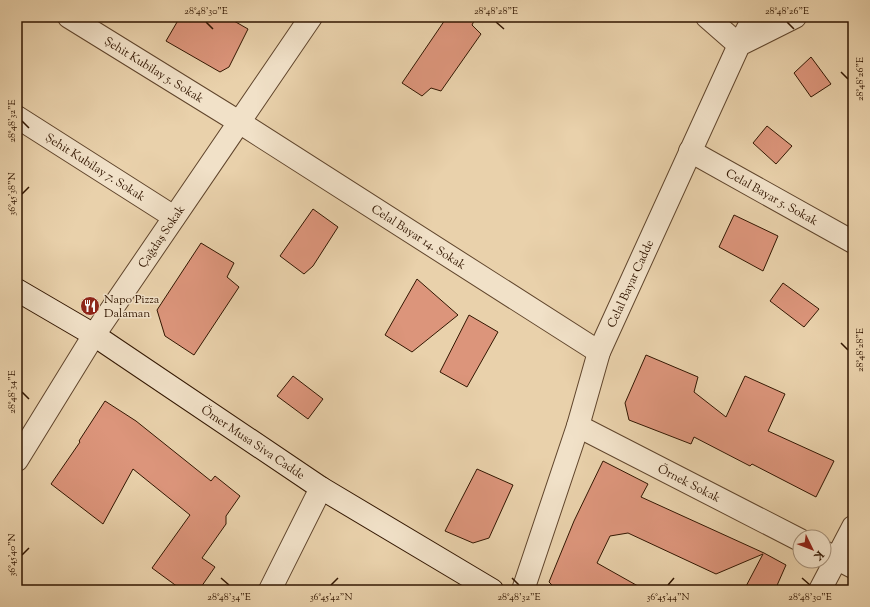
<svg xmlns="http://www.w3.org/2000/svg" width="870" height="607" font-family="'Sorts Mill Goudy',serif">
<rect width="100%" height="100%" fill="#e9d1ab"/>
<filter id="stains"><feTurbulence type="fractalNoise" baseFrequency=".005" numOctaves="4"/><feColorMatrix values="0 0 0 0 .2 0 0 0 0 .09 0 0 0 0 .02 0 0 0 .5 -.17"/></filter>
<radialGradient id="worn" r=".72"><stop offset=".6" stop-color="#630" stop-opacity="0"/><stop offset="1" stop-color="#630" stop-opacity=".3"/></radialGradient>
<path fill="#dc957b" stroke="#321601" d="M180,17H227L248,29L229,67L220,72L166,41Z
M447,17H476L472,25L481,34L441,91L431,88L422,96L402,83Z
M811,57L831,84L811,97L794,73Z
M767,126L792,146L776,164L753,143Z
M313,209L338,227L313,266L304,274L280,256Z
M734,215L778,236L763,271L719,247Z
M201,243L234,263L227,277L239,287L194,355L165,336L157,310Z
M417,279L458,315L412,352L385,335Z
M783,283L819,309L804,327L770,301Z
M469,315L498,332L467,387L440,372Z
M646,355L698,377L694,392L726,417L745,376L785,394L768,431L834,461L816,497L752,464L750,466L694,437L691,444L629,420L625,403Z
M293,376L323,399L308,419L277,396Z
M105,401L136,421L211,481L215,476L240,496L226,516V524L202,558L215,567L199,590H182L152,568L190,515L133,469L103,524L51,484L80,442L79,441Z
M603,461L648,484L641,497L764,553L786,565L775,590H744L763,554L716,574L628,533L610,536L597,563L645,590H557L549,582L574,521Z
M477,469L513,485L489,538L473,543L445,531Z"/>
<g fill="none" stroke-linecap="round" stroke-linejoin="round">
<defs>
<g id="minor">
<path id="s1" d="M69,17L239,122L599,352"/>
<path d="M707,17L739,45L754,17"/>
<path id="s2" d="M17,117L174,217"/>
<path id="s3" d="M690,151L853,242"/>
<path id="s4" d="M578,426L800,540"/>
<path id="s5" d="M17,460L94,335L311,17"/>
<path d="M824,552L853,567"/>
<path d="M270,590L321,488"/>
<path id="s6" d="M523,590L578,426L599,352L739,45L795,17"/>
<path d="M820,590L853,527"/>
</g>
<g id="secondary">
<path id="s7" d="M17,290L94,335L321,488L492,590"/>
</g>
</defs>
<use href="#minor" stroke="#60452c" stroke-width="24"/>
<use href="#secondary" stroke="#321601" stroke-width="24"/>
<use href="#minor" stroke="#f1e1c8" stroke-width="22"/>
<use href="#secondary" stroke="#f1e1c8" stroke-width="22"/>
</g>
<path fill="none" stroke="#321601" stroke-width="1.5" d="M206,22L213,29M496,22L504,29M787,22L794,29M841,72L848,79M22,121L29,128M22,194L29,187M841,343L848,350M22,392L29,399M22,555L29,548M221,578L229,585M512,578L519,585M802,578L810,585M331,585L338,578M668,585L674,578"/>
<defs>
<symbol id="restaurant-disc" viewBox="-11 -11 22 22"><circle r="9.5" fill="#8f2418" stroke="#f1e1c8"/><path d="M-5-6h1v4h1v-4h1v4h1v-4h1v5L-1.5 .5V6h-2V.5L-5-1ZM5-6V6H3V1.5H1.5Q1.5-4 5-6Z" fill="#fff"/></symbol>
</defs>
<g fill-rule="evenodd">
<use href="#restaurant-disc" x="79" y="295" width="22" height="22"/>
</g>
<g text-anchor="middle" stroke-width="3" stroke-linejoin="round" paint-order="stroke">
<g font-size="12" fill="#321601" stroke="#f1e1c8">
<text dy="4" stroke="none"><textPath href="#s1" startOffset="100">Şehit Kubilay 5. Sokak</textPath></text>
<text dy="4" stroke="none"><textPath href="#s2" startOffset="93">Şehit Kubilay 7. Sokak</textPath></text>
<text dy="4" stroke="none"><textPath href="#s3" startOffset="94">Celal Bayar 5. Sokak</textPath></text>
<text dy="4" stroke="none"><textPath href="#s5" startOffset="266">Çağdaş Sokak</textPath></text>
<text dy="4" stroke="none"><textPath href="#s1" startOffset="413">Celal Bayar 14. Sokak</textPath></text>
<text dy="4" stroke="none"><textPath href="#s6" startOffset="325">Celal Bayar Cadde</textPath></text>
<text dy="4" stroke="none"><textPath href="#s7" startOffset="281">Ömer Musa Siva Cadde</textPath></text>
<text dy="4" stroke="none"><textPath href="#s4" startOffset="125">Örnek Sokak</textPath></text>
</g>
<g font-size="12" fill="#321601" stroke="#f1e1c8" text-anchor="start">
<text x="104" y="303">Napo Pizza<tspan x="104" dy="14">Dalaman</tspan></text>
</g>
</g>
<rect width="870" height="607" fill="none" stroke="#e9d1ab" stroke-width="44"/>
<g transform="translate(812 549) rotate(133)"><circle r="19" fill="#f1e1c8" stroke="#a59078"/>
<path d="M0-3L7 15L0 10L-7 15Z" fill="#8f2418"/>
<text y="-6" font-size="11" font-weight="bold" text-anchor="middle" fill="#321601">K</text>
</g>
<rect x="22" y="22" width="826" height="563" fill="none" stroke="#321601" stroke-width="1.5"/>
<g font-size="10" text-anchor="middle" fill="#321601">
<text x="206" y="14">28°48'30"E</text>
<text x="496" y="14">28°48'28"E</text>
<text x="787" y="14">28°48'26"E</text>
<text transform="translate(859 79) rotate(-90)" y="4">28°48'26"E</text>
<text transform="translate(11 121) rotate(-90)" y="4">28°48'32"E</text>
<text transform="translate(11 194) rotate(-90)" y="4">36°45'38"N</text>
<text transform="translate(859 350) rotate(-90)" y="4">28°48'28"E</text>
<text transform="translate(11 392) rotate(-90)" y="4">28°48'34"E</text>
<text transform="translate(11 555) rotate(-90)" y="4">36°45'40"N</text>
<text x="229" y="600">28°48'34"E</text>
<text x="331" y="600">36°45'42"N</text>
<text x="519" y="600">28°48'32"E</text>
<text x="668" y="600">36°45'44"N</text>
<text x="810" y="600">28°48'30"E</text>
</g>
<rect width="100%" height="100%" filter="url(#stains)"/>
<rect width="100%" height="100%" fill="url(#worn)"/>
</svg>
